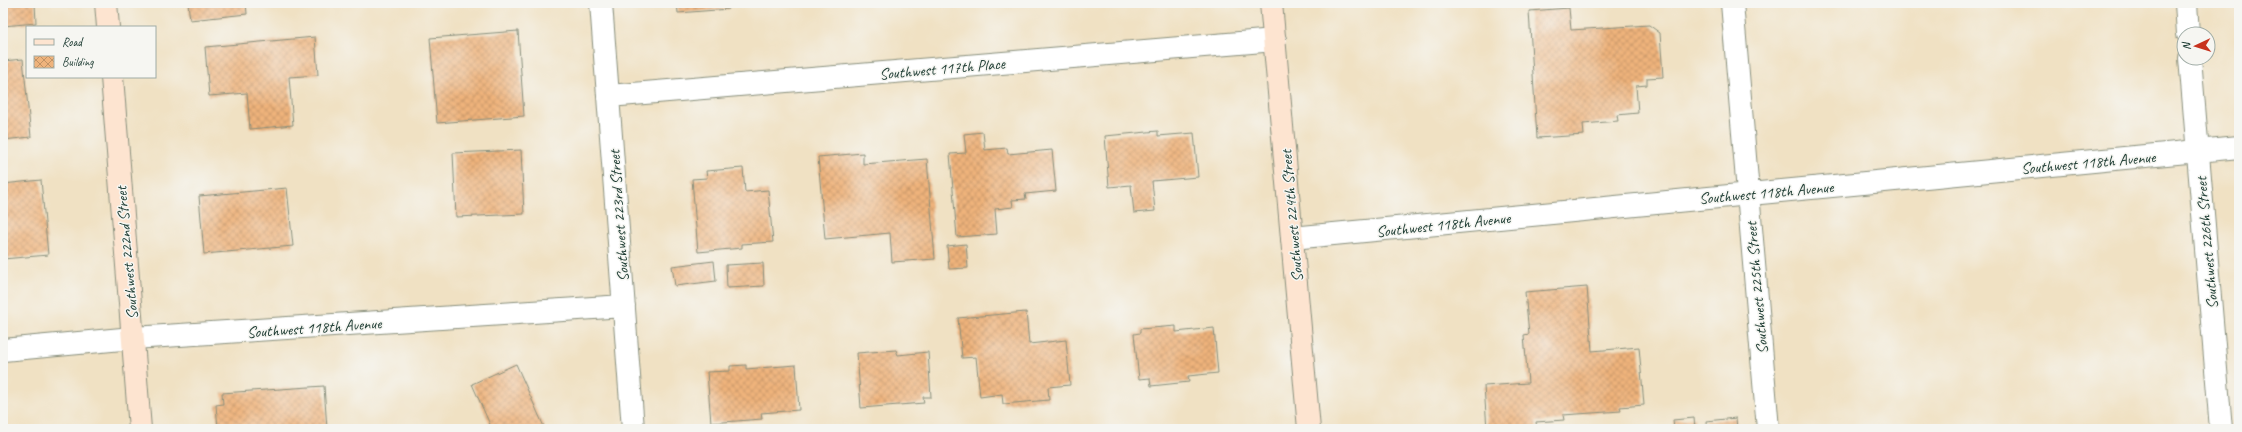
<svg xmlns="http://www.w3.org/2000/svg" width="2242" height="432" font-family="Caveat,sans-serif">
<defs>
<pattern id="building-cross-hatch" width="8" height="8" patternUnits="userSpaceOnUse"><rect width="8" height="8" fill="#efb37c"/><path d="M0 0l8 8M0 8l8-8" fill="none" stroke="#c19366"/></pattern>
</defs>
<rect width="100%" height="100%" fill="#f6f6f2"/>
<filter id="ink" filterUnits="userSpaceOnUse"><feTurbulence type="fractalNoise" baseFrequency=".025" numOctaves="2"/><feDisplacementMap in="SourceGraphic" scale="8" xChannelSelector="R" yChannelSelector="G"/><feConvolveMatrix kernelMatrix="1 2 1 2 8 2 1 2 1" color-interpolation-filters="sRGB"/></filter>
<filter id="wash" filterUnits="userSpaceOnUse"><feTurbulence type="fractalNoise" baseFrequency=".012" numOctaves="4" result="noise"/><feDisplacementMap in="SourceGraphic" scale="16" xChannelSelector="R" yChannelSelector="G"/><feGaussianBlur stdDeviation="0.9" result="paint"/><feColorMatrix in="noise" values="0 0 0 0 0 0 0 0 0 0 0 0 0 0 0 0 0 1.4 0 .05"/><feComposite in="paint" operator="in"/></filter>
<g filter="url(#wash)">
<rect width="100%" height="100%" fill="#f0e1c3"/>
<g id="blocks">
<path fill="url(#building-cross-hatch)" d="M3,3H35L36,23L3,26Z
M188,3H246L247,14L190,20Z
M677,3H728L729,9L678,13Z
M1569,8L1571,30L1649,25L1660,33L1663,77L1647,78V85L1636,86L1638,113L1617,115L1618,121L1583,124L1584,135L1537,138L1529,11Z
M518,31L524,116L437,123L430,38Z
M315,37L318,75L289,77L293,125L250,129L247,93L209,96L205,47Z
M23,59L31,137L3,140V61Z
M1158,131V136L1194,133L1198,177L1152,181L1155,211L1134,213L1131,185L1109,187L1105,136Z
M983,132L985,150L1007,148L1008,154L1052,150L1056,191L1025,194L1026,199L1012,200L1013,207L995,209L997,234L957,237L950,154L966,153L964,134Z
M521,150L524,214L456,217L453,153Z
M863,153V164L927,159L935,259L892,262L890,233L825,239L818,157Z
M743,168L745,192L768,190L773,242L742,244V248L698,252L692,179L707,178L706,171Z
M41,180L48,255L3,259V184Z
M287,188L293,246L204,254L199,196Z
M966,244L968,268L949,269L947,246Z
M714,261L716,281L675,286L672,266Z
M763,263L764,286L727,288L726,265Z
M1587,287L1592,351L1639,347L1644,405L1620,407L1621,411L1563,415L1564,420L1536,422L1537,429H1487L1484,386L1528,383L1524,335L1529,334L1525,292Z
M1026,312L1029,344L1066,340L1070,385L1048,387L1049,400L1003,404L1002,394L980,397L976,357L962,358L958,318Z
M1176,326V332L1214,328L1218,373L1188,376L1189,382L1151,386L1150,378L1139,379L1134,334L1140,333V329Z
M896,350L898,355L928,352L931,397H923L924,403L861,408L857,353Z
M516,364L545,429H492L472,384Z
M746,365V369L796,365L799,410L761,413L762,419L711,423L707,372L730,371V366Z
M324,386L327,429H218L216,405L223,404L222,393Z
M1694,418L1695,429H1674L1673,420Z
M1736,418L1737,429H1707L1706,421Z"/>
</g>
</g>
<g filter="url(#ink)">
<use href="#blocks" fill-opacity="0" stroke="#888f7c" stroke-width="1"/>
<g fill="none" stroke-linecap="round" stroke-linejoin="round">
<defs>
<path id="street" d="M601,3L633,429
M1732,3L1768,429
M2186,3L2188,34
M2190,58L2221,429
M609,96L1275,40
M1292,238L2239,147
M3,350L133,338L624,306"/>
<path id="secondary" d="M106,3L108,27
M1271,3L1309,429
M112,77L140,429"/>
</defs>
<use href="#street" stroke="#888f7c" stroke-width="24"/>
<use href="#secondary" stroke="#888f7c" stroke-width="24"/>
<use href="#street" stroke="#fff" stroke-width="22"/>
<use href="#secondary" stroke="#fde4d0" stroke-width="22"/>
</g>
</g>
<g text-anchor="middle" stroke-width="3" stroke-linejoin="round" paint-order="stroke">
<g font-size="16" fill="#1f3d34" stroke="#f6f6f2">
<text transform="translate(942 68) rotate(-5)" y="6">Southwest 117th Place</text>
<text transform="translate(2088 162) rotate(-5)" y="6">Southwest 118th Avenue</text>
<text transform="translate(1766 192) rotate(-5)" y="6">Southwest 118th Avenue</text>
<text transform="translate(618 216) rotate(-94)" y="6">Southwest 223rd Street</text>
<text transform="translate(1291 216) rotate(-95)" y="6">Southwest 224th Street</text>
<text transform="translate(1443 224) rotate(-6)" y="6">Southwest 118th Avenue</text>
<text transform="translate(2206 243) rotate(-95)" y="6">Southwest 226th Street</text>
<text transform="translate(126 253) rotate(-95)" y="6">Southwest 222nd Street</text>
<text transform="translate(1756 288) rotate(-95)" y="6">Southwest 225th Street</text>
<text transform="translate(314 327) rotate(-4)" y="6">Southwest 118th Avenue</text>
</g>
</g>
<rect width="2242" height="432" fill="none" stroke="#f6f6f2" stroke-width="16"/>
<rect x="26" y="26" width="130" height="52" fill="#f6f6f2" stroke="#a0aca6"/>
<rect x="34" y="39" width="20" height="6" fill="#fde4d0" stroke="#a0aca6"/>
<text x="62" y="46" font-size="12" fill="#1f3d34">Road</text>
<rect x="34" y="56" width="20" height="12" fill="url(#building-cross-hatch)" stroke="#a0aca6"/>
<text x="62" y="66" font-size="12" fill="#1f3d34">Building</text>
<g transform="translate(2196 46) rotate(266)"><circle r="19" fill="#f6f6f2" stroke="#a0aca6"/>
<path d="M0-3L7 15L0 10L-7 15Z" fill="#c8321e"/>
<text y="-6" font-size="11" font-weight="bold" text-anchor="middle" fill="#1f3d34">N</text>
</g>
</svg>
